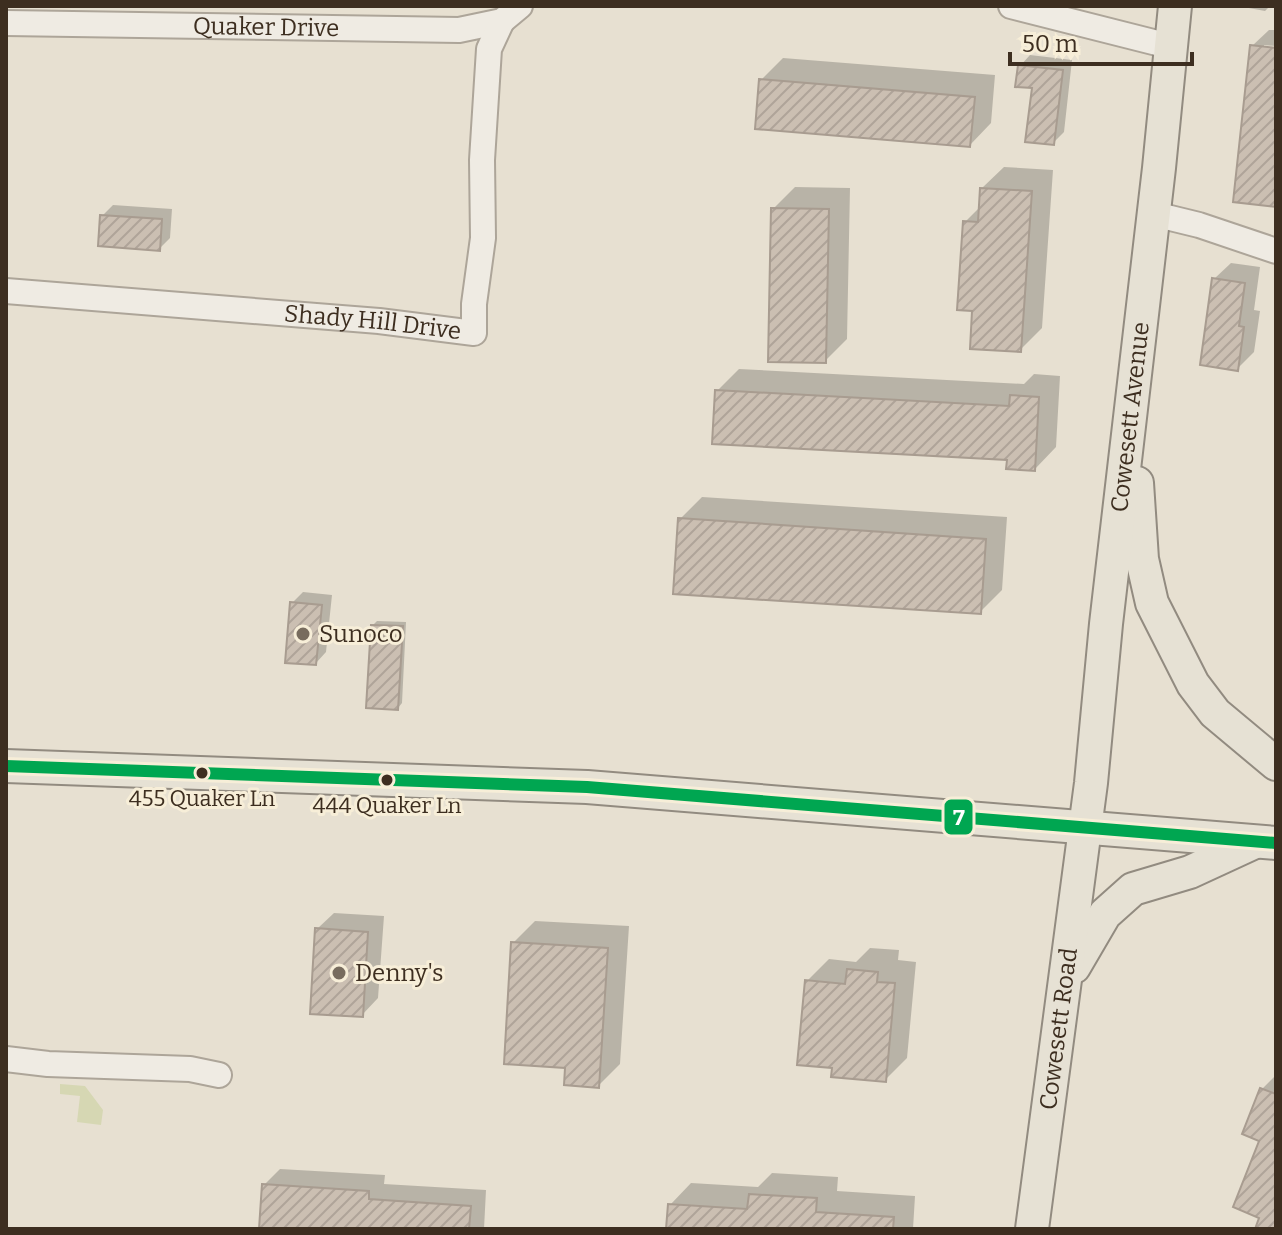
<svg xmlns="http://www.w3.org/2000/svg" width="1282" height="1235" font-family="Bitter,serif">
<defs>
<pattern id="building-hatch" width="6" height="6" patternUnits="userSpaceOnUse" patternTransform="scale(2)"><rect width="6" height="6" fill="#cbbfb2"/><path d="M-1 1l2-2M0 6l6-6M5 7l2-2" fill="none" stroke="#afa499"/></pattern>
</defs>
<rect width="100%" height="100%" fill="#e7e0d1"/>
<path fill="#d6d7b3" d="M60,1084L85,1086L103,1110L101,1125L77,1122L80,1096L60,1094Z"/>
<path fill="#0003" d="M1238,6H1270L1265,11Z
M1269,30H1276V46L1264,45V49L1276,50V205L1252,46Z
M1030,55L1072,60L1064,132L1053,143L1034,86L1020,66Z
M783,58L995,75L991,123L970,145L761,80Z
M1004,167L1053,170L1042,328L1020,350L974,309L965,222L981,206L982,188Z
M795,187L850,188L847,339L825,361L773,209Z
M113,205L172,209L170,238L159,249L102,216Z
M1231,263L1260,267L1254,310L1260,311L1254,352L1237,369L1214,279Z
M739,369L1024,384L1034,374L1060,376L1056,447L1035,469L1009,458L717,391Z
M702,497L1007,517L1002,590L980,612L680,519Z
M303,592L332,595L326,652L316,663L292,603Z
M377,621L406,622L402,703L398,708L373,625Z
M334,913L384,916L378,998L362,1015L317,929Z
M535,921L629,926L620,1064L598,1086L567,1066L513,943Z
M870,948L899,950L898,960L916,962L907,1058L885,1080L834,1066L807,981L829,959L856,962Z
M1276,1075V1229H1257L1262,1217V1089Z
M280,1169L385,1175L384,1184L486,1190L484,1229H261L264,1185Z
M772,1173L838,1177L837,1191L915,1196L913,1229H668L670,1205L691,1183L758,1187Z"/>
<path fill="url(#building-hatch)" stroke="#a89c90" stroke-width="2" d="M1250,45L1276,48V207L1233,202Z
M1018,65L1063,70L1054,145L1025,142L1032,88L1015,87Z
M759,79L975,97L970,147L755,129Z
M980,188L1032,191L1021,352L970,349L972,311L957,310L963,221L978,222Z
M771,208L829,209L826,363L768,362Z
M100,215L162,219L160,251L98,246Z
M1212,278L1245,283L1239,326L1244,327L1238,371L1200,365Z
M715,390L1009,406L1010,395L1039,397L1035,471L1006,469L1007,460L712,444Z
M678,518L986,539L981,614L673,594Z
M290,602L322,605L316,665L285,663Z
M371,625L403,626L398,710L366,708Z
M315,928L368,932L363,1017L310,1014Z
M511,942L608,948L599,1088L564,1085L565,1068L504,1064Z
M847,969L878,972L877,982L895,983L886,1082L831,1077L832,1068L797,1065L805,980L845,984Z
M1260,1088L1276,1094V1229H1255L1259,1218L1233,1207L1259,1141L1242,1134Z
M262,1184L369,1191V1199L471,1206L469,1229H259Z
M749,1194L817,1198L816,1212L894,1217L893,1229H666L668,1204L747,1209Z"/>
<g fill="none" stroke-linecap="round" stroke-linejoin="round">
<defs>
<g id="minor">
<path d="M1011,6L1173,47"/>
<path id="s1" d="M6,23L459,30L502,21L520,6"/>
<path d="M1154,214L1199,225L1276,251"/>
<path id="s2" d="M6,291L379,321L474,333V304L483,238L482,160L489,49L502,21"/>
<path d="M6,1059L48,1064L190,1069L219,1075"/>
</g>
<g id="major">
<path d="M1137,483L1142,559L1152,603L1193,684L1215,713L1276,764"/>
<path d="M6,766L587,787L1276,843"/>
<path d="M1074,967L1105,914L1133,889L1190,872L1255,842"/>
<path id="s3" d="M1032,1229L1091,783L1106,624L1159,168L1175,6"/>
</g>
</defs>
<use href="#minor" stroke="#ada599" stroke-width="28"/>
<use href="#major" stroke="#928b80" stroke-width="36"/>
<use href="#minor" stroke="#efebe3" stroke-width="24"/>
<use href="#major" stroke="#e6e1d4" stroke-width="32"/>
<defs>
<path id="bus-1" d="M6,766L587,787L1276,843"/>
</defs>
<use href="#bus-1" stroke="#f7eed8" stroke-width="18"/>
<use href="#bus-1" stroke="#00a651" stroke-width="12"/>
</g>
<g fill="#786c5e" stroke="#f7eed8" stroke-width="3">
<circle cx="303" cy="634" r="8"/>
<circle cx="339" cy="973" r="8"/>
</g>
<g fill="#3d2e20" stroke="#f7eed8" stroke-width="3">
<circle cx="202" cy="773" r="7"/>
<circle cx="387" cy="780" r="7"/>
</g>
<g text-anchor="middle" stroke-width="6" stroke-linejoin="round" paint-order="stroke">
<g font-size="22" fill="#3d2e20" stroke="#f7eed8">
<text x="202" y="806">455 Quaker Ln</text>
<text x="387" y="813">444 Quaker Ln</text>
</g>
<g font-size="24" fill="#3d2e20" stroke="#f7eed8">
<text dy="8" stroke="none"><textPath href="#s1" startOffset="260">Quaker Drive</textPath></text>
<text dy="8" stroke="none"><textPath href="#s2" startOffset="368">Shady Hill Drive</textPath></text>
<text dy="8" stroke="none"><textPath href="#s3" startOffset="818">Cowesett Avenue</textPath></text>
<text dy="8" stroke="none"><textPath href="#s3" startOffset="202">Cowesett Road</textPath></text>
</g>
<g font-size="24" fill="#3d2e20" stroke="#f7eed8" text-anchor="start">
<text x="319" y="642">Sunoco</text>
<text x="355" y="981">Denny's</text>
</g>
</g>
<rect stroke="#f7eed8" stroke-width="3" x="943" y="798" width="31" height="38" rx="8" fill="#00a651"/>
<g font-size="22" text-anchor="middle" font-weight="bold" fill="#fff">
<text x="959" y="825">7</text>
</g>
<rect width="1282" height="1235" fill="none" stroke="#3d2e20" stroke-width="16"/>
<path d="M1010 52v12h182v-12" fill="none" stroke="#3d2e20" stroke-width="4"/>
<text x="1022" y="52" font-size="24" fill="#3d2e20" stroke="#f7eed8" stroke-width="6" paint-order="stroke">50 m</text>
</svg>
